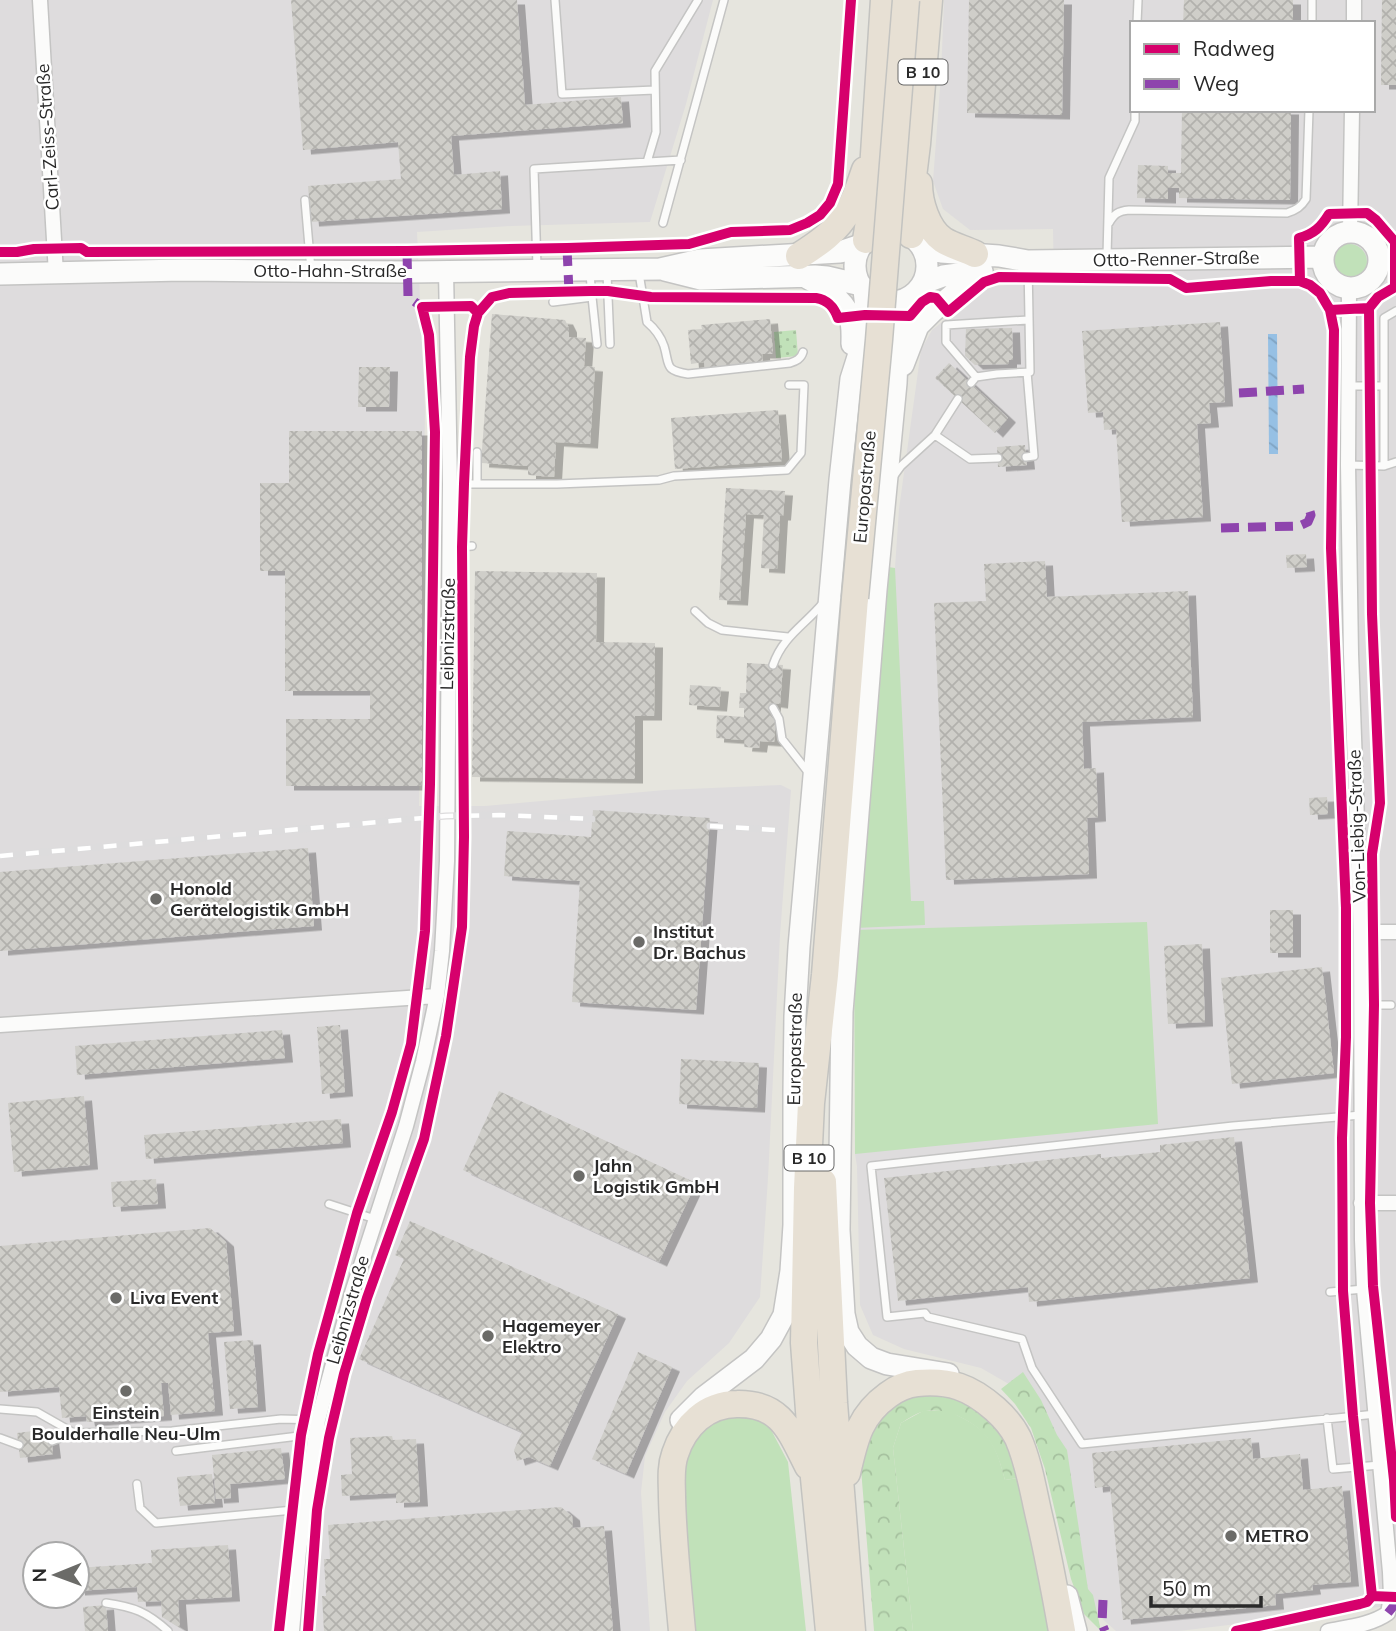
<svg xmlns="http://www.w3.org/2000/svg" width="1396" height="1631" font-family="Mulish,sans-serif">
<defs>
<pattern id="forest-crowns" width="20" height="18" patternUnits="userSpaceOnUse" patternTransform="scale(1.75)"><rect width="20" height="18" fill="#c1e1b9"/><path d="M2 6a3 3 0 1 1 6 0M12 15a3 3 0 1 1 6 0" fill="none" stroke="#a6c19f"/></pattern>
<pattern id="park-dots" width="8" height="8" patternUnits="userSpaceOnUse" patternTransform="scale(1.75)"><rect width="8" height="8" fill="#c1e1b9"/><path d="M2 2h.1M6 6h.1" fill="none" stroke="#a6c19f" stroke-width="1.8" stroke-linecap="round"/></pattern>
<pattern id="water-waves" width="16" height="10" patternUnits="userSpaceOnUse" patternTransform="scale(1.75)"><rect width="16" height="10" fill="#96c0e4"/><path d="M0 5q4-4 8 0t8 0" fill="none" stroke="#81a5c4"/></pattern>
<pattern id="building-cross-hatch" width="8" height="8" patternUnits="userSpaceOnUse" patternTransform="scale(1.75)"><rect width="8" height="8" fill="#cfcec9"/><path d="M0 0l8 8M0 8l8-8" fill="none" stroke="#b2b1ad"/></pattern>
<filter id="shadow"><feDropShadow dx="8" dy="4.5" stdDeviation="0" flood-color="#0004"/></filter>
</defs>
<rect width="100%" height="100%" fill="#e6e5de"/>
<path fill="#dedcdd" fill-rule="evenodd" d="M0,0H713L686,104L650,222L511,226L417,232L425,409L419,806H485L665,790L781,785L791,790L780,935L768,1178L760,1297L729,1343L687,1381L665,1412L645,1456L641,1492L650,1631H0ZM35,1554H77V1596H35Z
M944,0H1396V1605L1179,1631H1116L1089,1607L1030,1396L981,1368L904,1349L873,1335L860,1305L857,1166L855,1154V928L895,568L899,509L921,350L932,330L987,287L1018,284L1054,285L1053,229L970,230L943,209L933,181L941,75ZM1132,23H1373V110H1132Z"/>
<path fill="#c1e1b9" d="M1331 262a18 18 0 1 1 36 0a18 18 0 1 1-36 0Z
M888,567L895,568L911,901H924L925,925L855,928Z
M1147,922L1158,1124L855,1154L854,930Z
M946,1410C986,1428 994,1437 1005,1480L1024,1477L1052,1631H913L893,1448L901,1423L923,1411Z
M753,1412L769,1426L788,1462L806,1631H693L681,1544L683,1453L711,1418Z"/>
<path fill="url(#forest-crowns)" d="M1023,1372L1041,1400L1057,1435L1067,1450L1088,1589L1093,1595L1101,1631L1084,1614L1071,1579L1045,1469L1031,1428L1015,1404L1001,1389Z
M903,1395H963L998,1422L1024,1477L1005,1480C997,1449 989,1430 958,1416C947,1411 937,1409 926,1411C917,1412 908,1419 901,1423L893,1448L913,1631H874L860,1456L874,1418Z"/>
<path fill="url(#park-dots)" d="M796,330L798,356L776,358L774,332Z"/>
<path fill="url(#water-waves)" d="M1268,334H1277L1278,454H1269Z"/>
<path fill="url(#building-cross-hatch)" filter="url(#shadow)" d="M291,0H517L525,105L621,97L623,123L451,136L454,175L500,171L502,209L311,222L308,186L401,179L398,142L303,150Z
M969,0H1064L1062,115L967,113Z
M1184,0H1293V23H1183Z
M1382,0H1396V85H1381Z
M1182,110H1291L1290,200L1179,198V188H1168V199L1137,198L1138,165L1168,166V173H1181Z
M492,314L565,320L569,328V337L586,338L584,366L595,367L590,444L556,442L554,477L528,475V466L481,463Z
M770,319L773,354H762L763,362L757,363V365L705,369L704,362L691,364L688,330L702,329L701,325Z
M1220,322L1225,402L1209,403L1211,423L1197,424L1203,517L1122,522L1116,429L1104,430L1103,412L1088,413L1082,331Z
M1012,328L1013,360H1009V364L975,365L965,356L966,329Z
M949,363L1008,418L995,433L935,378Z
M359,367H390L389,407H358Z
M778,410L782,461L675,469L671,418Z
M289,431H422V786H286V719H370V691H285V571H260V483H289Z
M1025,445L1027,465L998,467L997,447Z
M726,488L785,491L783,516H780L777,569L761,568L764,515L746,514L740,601L719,600Z
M1306,554L1307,567L1287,568L1286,555Z
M1045,561L1047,597L1188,591L1193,717L1082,722L1084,769L1096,768L1098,817L1087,818L1089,874L946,880L934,603L986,601L984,564Z
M475,571L597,573L596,642L655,643L654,716H635V779L472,777Z
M747,663L783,665L780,704L773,703L772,718L776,719L774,742L760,741L759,748L744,747L745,740L716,738L717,715L744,717V708H739L740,693H746Z
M690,685L721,687L719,707L689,705Z
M1327,797L1328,814L1310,815L1309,798Z
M593,810L710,818L696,1010L572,1002L580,881L504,876L507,831L591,837Z
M308,848L314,926L0,951V872Z
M1270,910H1293V953H1270Z
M1202,944L1205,1022L1168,1024L1164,946Z
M1322,967L1334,1073L1232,1084L1221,978Z
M340,1025L345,1092L322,1094L317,1027Z
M282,1030L285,1058L77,1075L75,1046Z
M681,1059L759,1063L757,1108L679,1104Z
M499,1091L696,1183L659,1262L463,1170Z
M84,1096L90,1165L14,1172L8,1103Z
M341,1119L343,1143L146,1159L144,1135Z
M1234,1137L1250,1278L1029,1302L1028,1287L898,1301L884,1178L1101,1154V1158L1160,1152V1145Z
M156,1179L158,1204L113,1207L111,1182Z
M410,1221L618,1314L550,1466L529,1457L517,1461L514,1450L522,1432L359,1359L404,1259L395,1255Z
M210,1228L226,1242L234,1331L208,1333L215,1411L171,1415L168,1383H161L164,1416L87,1422L86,1416L62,1418L59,1387L0,1392V1246Z
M253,1340L258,1407L230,1409L224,1342Z
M638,1352L672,1367L626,1474L592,1459Z
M50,1429L53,1454L20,1458L17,1433Z
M392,1436L393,1440L416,1439L420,1502L396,1503V1493L342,1496L341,1475L352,1474L350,1438Z
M1251,1438L1253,1459L1300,1454L1303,1490L1342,1486L1351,1582L1312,1585L1313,1590L1275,1594L1276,1605L1123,1620L1110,1486L1095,1488L1092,1453Z
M281,1448L285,1479L230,1484L231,1498L216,1499L212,1455Z
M212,1474L215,1503L180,1506L177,1477Z
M561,1507L572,1516L573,1528L604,1526L613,1631H324L322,1596H326L324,1559H330L328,1525Z
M228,1545L232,1597L178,1600L180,1628L162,1617L161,1601L138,1602L137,1587L77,1591V1568L152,1563L151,1550Z
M106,1605L108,1631H85L83,1607Z"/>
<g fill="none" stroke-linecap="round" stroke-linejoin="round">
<defs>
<path id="lane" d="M555,0L562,94L655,90
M1137,23L1138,0
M1312,23V0
M647,162L656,132L655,71L698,0
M305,200L311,270
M663,223L724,0
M1109,223C1114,214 1118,211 1129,210L1287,213C1296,210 1301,207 1306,199L1309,110
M1107,256L1109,178L1135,121V110
M537,267L534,169L681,160
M607,273L610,344
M639,273L647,322C654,328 661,337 664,346C670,366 664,370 688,374L790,363C796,361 801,359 803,352
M592,297L597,344
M553,302L592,297L590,274
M976,377L946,342V325L1028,320
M971,383L976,377L997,374L1030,372L1028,264
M1348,386H1384
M935,435L970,459L998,458
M477,452V484
M1026,457L1034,456L1027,372
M1349,465L1384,466L1396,462
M1384,466V318L1396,311
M893,477L901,466L935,435L958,399
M450,484H557L659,480L674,476L787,470L801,453L804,385H789
M448,548L472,546
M695,611L708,623L722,630L788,637
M773,665C783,636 805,625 823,603
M773,708L779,719L782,739L808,772
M1362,1005H1391
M1361,1115L1233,1126L871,1166L887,1317L925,1313L928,1317L1022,1339L1032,1368L1082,1444L1376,1414
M329,1204L375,1219
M1330,1292L1364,1289
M0,1409L37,1412L74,1433L172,1431L281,1419L318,1420
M1327,1418L1333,1469L1380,1465
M0,1438L19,1445
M52,1441L74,1433
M176,1451L315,1434
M137,1484L140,1508L156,1523L304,1509
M106,1603C134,1607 147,1612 168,1631"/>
<path id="street" d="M40,0L56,274
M1354,23V0
M1350,232L1352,110
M1361,932H1396
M0,1025L437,996
M1361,1203H1396
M292,1631L299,1551L318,1420L352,1293L406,1126L423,1062L437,996L442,951L447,861L450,484L446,271
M1328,1631C1348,1627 1371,1625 1388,1613L1391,1597L1390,1572L1364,1289L1362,1240L1361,932L1351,654L1348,465L1349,289"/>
<path id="secondary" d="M855 266a36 36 0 1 1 72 0a36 36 0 1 1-72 0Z
M1323 260a28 28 0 1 1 56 0a28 28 0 1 1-56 0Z
M924,249L941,252L999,256L1028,261L1323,257
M665,270L701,279L815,276L827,277L861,285
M0,274L183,270L408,272L660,269L700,260L840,252L861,245
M807,278C822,285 843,299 849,315C853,324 852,335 852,344
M924,283L943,276L982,271
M909,298L903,308L898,336L896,383L876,590L842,1012L839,1230L844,1314L848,1332L857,1346L871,1358L887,1364L948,1374
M903,365L918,326L932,312L981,271
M681,1420L704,1397L754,1359L771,1339L784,1315L791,1271L794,1225V1093L795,1016L799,947L840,480L851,379L863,341L866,308L864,290
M1067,1596L1076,1631"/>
<path id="highway" d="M919,184C919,202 927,229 943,240C952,246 965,249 975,254
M911,235L908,227V218L917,144L929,0
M866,240L870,216L884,0
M799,256C818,244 837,231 848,211C856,199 860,184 865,170
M823,1182L834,1403L852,1631
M847,1473C855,1439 859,1416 888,1395C896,1389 907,1384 917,1383C950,1380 970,1387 995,1409C1004,1417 1013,1428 1018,1438C1029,1463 1033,1490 1039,1516C1048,1554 1055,1592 1062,1631
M682,1631C678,1586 673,1542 672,1497C672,1483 670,1468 675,1454C684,1426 706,1404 737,1404C781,1403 790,1431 808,1466
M829,1631L814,1478L804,1343L807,1188L811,1103L825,975L855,598"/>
</defs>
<use href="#lane" stroke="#c4c4c3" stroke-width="10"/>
<use href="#street" stroke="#c4c4c3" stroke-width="17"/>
<use href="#secondary" stroke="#c4c4c3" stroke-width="24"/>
<use href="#highway" stroke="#c3c3c0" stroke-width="29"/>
<use href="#lane" stroke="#fbfbfa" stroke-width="7"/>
<use href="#street" stroke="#fbfbfa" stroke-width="14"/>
<use href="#secondary" stroke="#fbfbfa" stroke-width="21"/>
<use href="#highway" stroke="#e7e0d4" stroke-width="26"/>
<defs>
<path id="rail" d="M710,826L776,830
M0,856L446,816L501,815L592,819"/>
</defs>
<use href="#rail" stroke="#dddcdd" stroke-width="7"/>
<use href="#rail" stroke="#fff" stroke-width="4.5" stroke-dasharray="13" stroke-linecap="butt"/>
<defs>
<path id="highway-bridge" d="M855,598L879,340L906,0"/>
</defs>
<use href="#highway-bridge" stroke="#c3c3c0" stroke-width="29" stroke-linecap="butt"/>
<use href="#highway-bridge" stroke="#e7e0d4" stroke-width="26"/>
<path stroke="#8e44ad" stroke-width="9" stroke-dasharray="18 9" stroke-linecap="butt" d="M567,248L569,292
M407,251L408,297L422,307
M1239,393L1304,389
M1221,528L1299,526L1308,522L1311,515L1308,505
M1103,1600L1102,1624L1105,1631
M1388,1613L1396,1603"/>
<defs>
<path id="cycleway" d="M0,252H17L34,249L81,248L87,252L407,251L567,248L689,244L731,232L790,230L807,223L820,215L830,203L838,184L851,0
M1300,281L1299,238C1314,234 1321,227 1329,214L1367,213L1376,220L1395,242V287L1378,297L1369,308L1330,310
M1369,308L1372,614L1380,803L1372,854L1374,1005L1370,1203L1373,1286L1394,1480L1396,1517
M279,1631L301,1435L318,1354L357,1213L392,1112L411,1044L425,931L430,784L435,432L429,335L422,307L471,306L478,313
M308,1631L317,1510L329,1438L344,1374L367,1298L424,1139L446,1036L462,927L464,837L462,547L464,484L470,357L474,326L478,313L492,297L509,293L591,291H608L651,297L816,298C828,300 834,307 838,318L865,315L910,316L922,302L930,297L936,298L948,312L984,282L999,277L1170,279L1186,288L1271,281H1300L1310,285L1320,293L1330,310L1334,330L1331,548L1346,908V1037L1342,1138L1343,1291L1353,1416L1372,1596
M1236,1631L1360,1604L1367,1602L1372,1596L1396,1597"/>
</defs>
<use href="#cycleway" stroke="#fff" stroke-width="15"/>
<use href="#cycleway" stroke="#d6006c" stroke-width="10"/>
</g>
<g fill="#6b6b68" stroke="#fff" stroke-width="2.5">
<circle cx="156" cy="899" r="7"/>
<circle cx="639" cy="942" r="7"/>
<circle cx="579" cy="1176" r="7"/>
<circle cx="116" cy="1298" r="7"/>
<circle cx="488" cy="1336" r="7"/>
<circle cx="126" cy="1391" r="7"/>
<circle cx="1231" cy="1536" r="7"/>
</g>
<g text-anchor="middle" stroke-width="5" stroke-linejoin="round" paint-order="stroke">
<g fill="#fff" stroke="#696969" stroke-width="2">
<rect x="898.5" y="59.5" width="49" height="25" rx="5"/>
<rect x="784.5" y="1145.5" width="49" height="25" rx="5"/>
</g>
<g font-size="16" font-weight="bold" fill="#292929">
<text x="923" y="78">B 10</text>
<text x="809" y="1164">B 10</text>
</g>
<g font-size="18" fill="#292929" stroke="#fff">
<text transform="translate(48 137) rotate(-94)" y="6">Carl-Zeiss-Straße</text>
<text transform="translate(1176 259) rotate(-1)" y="6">Otto-Renner-Straße</text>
<text x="330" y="277">Otto-Hahn-Straße</text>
<text transform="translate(865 487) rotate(-85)" y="6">Europastraße</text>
<text transform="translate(448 634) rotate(-89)" y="6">Leibnizstraße</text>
<text transform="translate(1357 826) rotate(-92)" y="6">Von-Liebig-Straße</text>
<text transform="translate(795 1049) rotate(-89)" y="6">Europastraße</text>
<text transform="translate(348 1310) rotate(-74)" y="6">Leibnizstraße</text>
</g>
<g font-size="18" font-weight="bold" fill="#292929" stroke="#fff" text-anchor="start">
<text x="170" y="895">Honold<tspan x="170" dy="21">Gerätelogistik GmbH</tspan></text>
<text x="653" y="938">Institut<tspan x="653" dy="21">Dr. Bachus</tspan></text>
<text x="593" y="1172">Jahn<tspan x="593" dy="21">Logistik GmbH</tspan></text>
<text x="130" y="1304">Liva Event</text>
<text x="502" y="1332">Hagemeyer<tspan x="502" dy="21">Elektro</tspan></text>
<text x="126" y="1419" text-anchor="middle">Einstein<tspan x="126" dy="21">Boulderhalle Neu-Ulm</tspan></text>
<text x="1245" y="1542">METRO</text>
</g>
</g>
<rect x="1130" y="21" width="245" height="91" fill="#ffffff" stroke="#a9a9a9" stroke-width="2"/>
<rect x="1144" y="44" width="35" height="10" fill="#d6006c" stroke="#a9a9a9" stroke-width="2"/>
<text x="1193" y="56" font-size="21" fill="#292929">Radweg</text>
<rect x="1144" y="79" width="35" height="10" fill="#8e44ad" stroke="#a9a9a9" stroke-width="2"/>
<text x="1193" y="91" font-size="21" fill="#292929">Weg</text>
<g transform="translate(56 1575) rotate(269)"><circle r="33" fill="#ffffff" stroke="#a9a9a9" stroke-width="2"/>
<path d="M0-5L12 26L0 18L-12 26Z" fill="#6b6b68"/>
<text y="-10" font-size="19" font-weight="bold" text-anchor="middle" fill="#292929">N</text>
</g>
<path d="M1151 1596v10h110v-10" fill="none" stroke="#292929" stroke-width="3.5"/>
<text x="1162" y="1596" font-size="21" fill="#292929" stroke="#ffffff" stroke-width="5" paint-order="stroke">50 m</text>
</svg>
